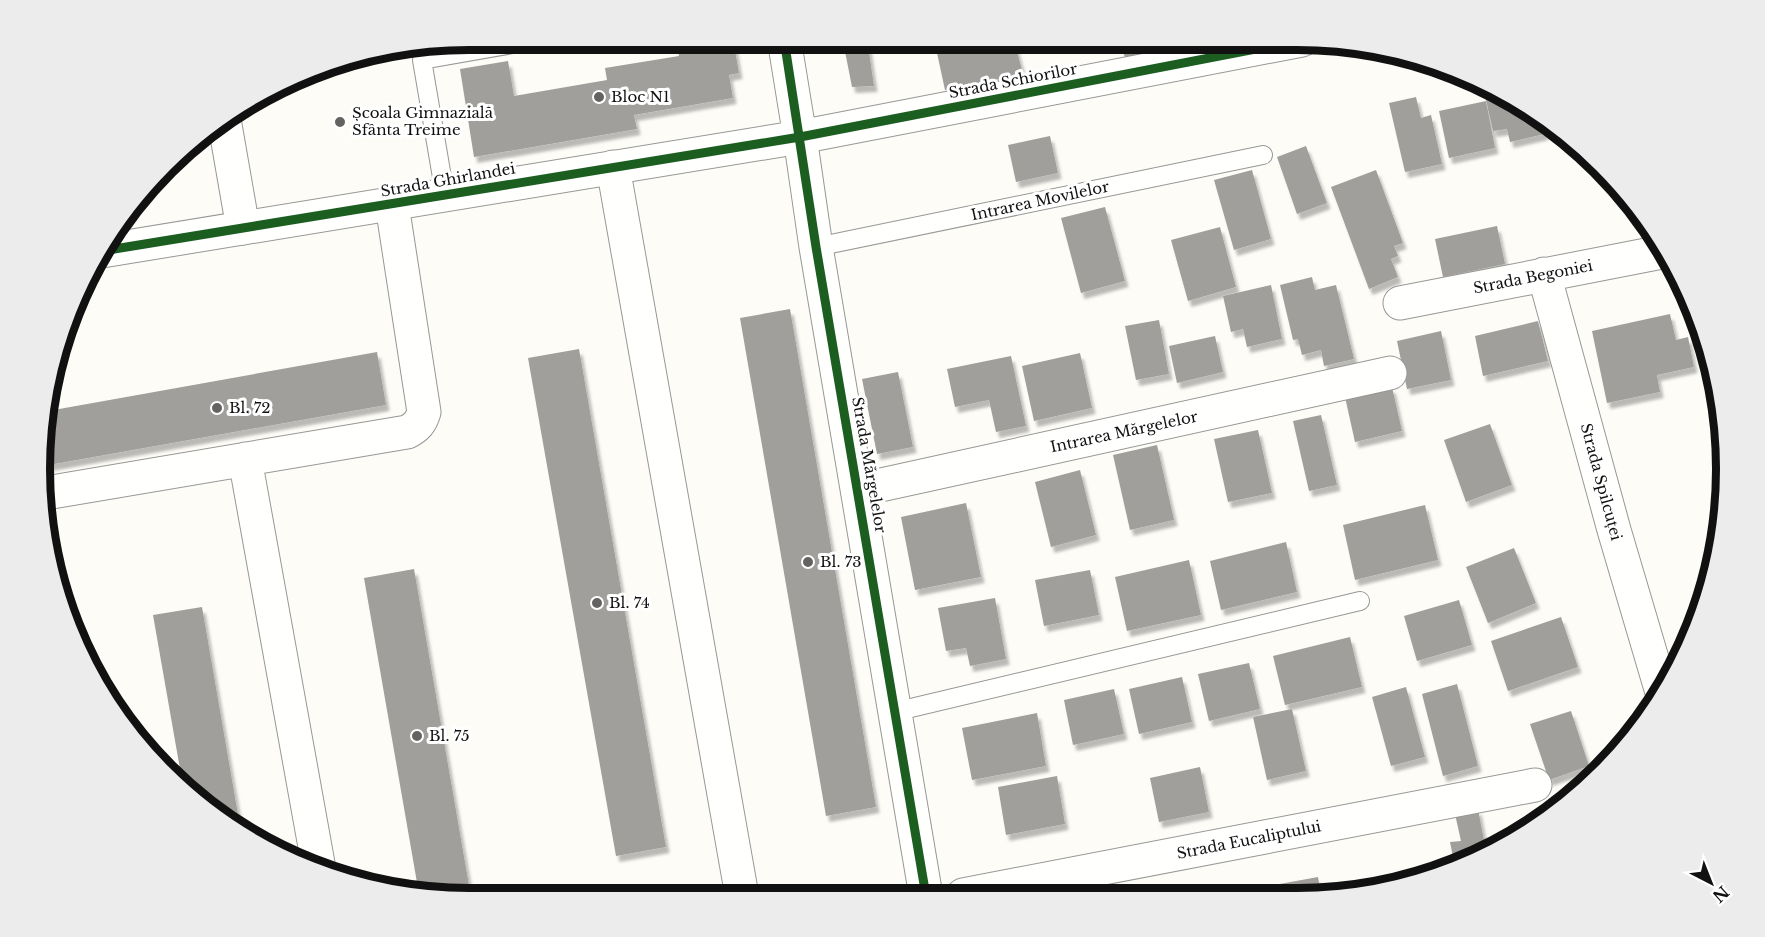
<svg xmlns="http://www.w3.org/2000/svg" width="1765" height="937" font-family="'Libre Baskerville',serif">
<defs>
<filter id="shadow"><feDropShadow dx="3.5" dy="6" stdDeviation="1.5" flood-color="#0004"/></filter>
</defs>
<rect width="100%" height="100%" fill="#fdfcf7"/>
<path fill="#a19f9c" filter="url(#shadow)" d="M676,39H733L739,73L729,75L733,98L634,115L637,129L474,157L460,69L508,61L514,96L607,80L605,68L679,56Z
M855,39H867L874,86L852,87L843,41Z
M934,39L1014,40L1023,74L945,90Z
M1118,40H1185L1188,49L1128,64Z
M1482,82L1541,117L1545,134L1510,142L1507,129L1493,131Z
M1416,97L1421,118L1431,115L1442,164L1405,172L1389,103Z
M1486,101L1495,148L1449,158L1439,111Z
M1050,136L1058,173L1016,182L1008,145Z
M1306,146L1327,203L1297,214L1277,157Z
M1252,170L1271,239L1234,250L1214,180Z
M1376,170L1403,243L1394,246L1398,256L1391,259L1398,277L1369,289L1331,187Z
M1105,207L1125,281L1081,293L1061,218Z
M1497,226L1505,264L1443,277L1435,239Z
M1220,227L1236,287L1188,301L1171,240Z
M1312,277L1315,290L1336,285L1354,359L1324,366L1321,350L1302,355L1298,339L1293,340L1280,285Z
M1271,285L1282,339L1247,347L1243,329L1231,332L1223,296Z
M790,309L876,807L826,816L740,318Z
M1670,314L1676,340L1688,337L1694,367L1657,375L1660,392L1607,403L1592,331Z
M1159,320L1169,374L1136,380L1125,326Z
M1538,321L1548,361L1483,376L1475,336Z
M1441,331L1451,380L1407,389L1397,341Z
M1215,336L1223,372L1177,383L1169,346Z
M579,349L666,847L616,856L528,358Z
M377,352L386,405L43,466L48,411Z
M1080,353L1092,408L1034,421L1022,366Z
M1011,356L1026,426L996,432L989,400L955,407L947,369Z
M898,372L913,447L877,454L862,379Z
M1392,387L1402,431L1355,442L1345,397Z
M1321,415L1337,485L1309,491L1293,421Z
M1490,424L1512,485L1466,502L1444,440Z
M1258,430L1272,493L1228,502L1214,439Z
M1157,445L1174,520L1130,530L1113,455Z
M1080,470L1096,535L1051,547L1035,482Z
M966,503L981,577L915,590L901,517Z
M1425,505L1438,560L1355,580L1343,525Z
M1286,542L1297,592L1221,610L1210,561Z
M1514,548L1536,603L1488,623L1466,567Z
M1189,560L1201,615L1127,631L1115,577Z
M414,569L471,897H441L419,894L364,578Z
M1090,570L1099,615L1044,626L1035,580Z
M995,598L1006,659L970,666L966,648L946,651L938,608Z
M1459,600L1472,645L1417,661L1404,616Z
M202,607L240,826L183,786L153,615Z
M1561,617L1578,667L1508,691L1491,641Z
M1350,637L1362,687L1285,705L1273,656Z
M1249,663L1260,709L1209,721L1198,674Z
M1182,677L1192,722L1139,734L1129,689Z
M1457,684L1478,766L1443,776L1422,694Z
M1406,687L1425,757L1391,766L1372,697Z
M1114,689L1124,734L1073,745L1064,700Z
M1292,709L1306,771L1267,780L1253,717Z
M1571,711L1589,766L1549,780L1530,724Z
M1037,713L1046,766L972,780L962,728Z
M1200,767L1209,812L1159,822L1150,778Z
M1057,776L1065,824L1006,835L998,787Z
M1478,809L1486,851L1455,867L1450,842L1461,841L1455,814Z
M1318,877L1321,894L1276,895L1274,885Z"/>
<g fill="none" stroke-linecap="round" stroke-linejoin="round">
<defs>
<path id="service" d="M445,195L422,60L541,39
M816,247L1263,155
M894,712L1360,601"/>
<path id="minor" d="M224,119L243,228
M800,137L816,247L926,896
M613,167L742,896
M1544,274L1614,530L1661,689
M1400,303L1667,251
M245,459L319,869
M858,490L1390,373
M40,494L407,432C417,427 421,422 424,412L392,205
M963,895L1535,785"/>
<path id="tertiary" d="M784,39L800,137
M102,251L800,137L1302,40"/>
</defs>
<use href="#service" stroke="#979795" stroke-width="20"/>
<use href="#minor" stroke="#979795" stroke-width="35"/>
<use href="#tertiary" stroke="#979795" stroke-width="35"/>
<use href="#service" stroke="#fffffe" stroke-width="18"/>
<use href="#minor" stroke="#fffffe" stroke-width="33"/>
<use href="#tertiary" stroke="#fffffe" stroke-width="33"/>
<defs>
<path id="cycleway" d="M784,39L816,247L926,896
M102,251L800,137L1302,40"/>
</defs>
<use href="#cycleway" stroke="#fff" stroke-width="13"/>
<use href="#cycleway" stroke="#1b5e20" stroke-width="9"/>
</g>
<g fill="#646362" stroke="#fff" stroke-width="2">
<circle cx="599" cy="97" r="6"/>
<circle cx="340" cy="122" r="6"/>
<circle cx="217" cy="408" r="6"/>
<circle cx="808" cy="562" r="6"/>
<circle cx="597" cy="603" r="6"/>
<circle cx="417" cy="736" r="6"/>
</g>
<g text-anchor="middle" stroke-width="6" stroke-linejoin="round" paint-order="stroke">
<g font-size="15" fill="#111" stroke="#fff">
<text transform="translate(1013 81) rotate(-11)" y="5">Strada Schiorilor</text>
<text transform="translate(448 180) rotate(-10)" y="5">Strada Ghirlandei</text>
<text transform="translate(1040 201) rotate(-12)" y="5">Intrarea Movilelor</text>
<text transform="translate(1533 277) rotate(-11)" y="5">Strada Begoniei</text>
<text transform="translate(1124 432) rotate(-12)" y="5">Intrarea Mărgelelor</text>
<text transform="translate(869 465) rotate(80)" y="5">Strada Mărgelelor</text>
<text transform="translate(1601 482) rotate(75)" y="5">Strada Spilcuței</text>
<text transform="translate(1249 840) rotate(-11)" y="5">Strada Eucaliptului</text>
</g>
<g font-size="15" fill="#111" stroke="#fff" text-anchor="start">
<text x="611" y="102">Bloc N1</text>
<text x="352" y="118">Școala Gimnazială<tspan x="352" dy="17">Sfânta Treime</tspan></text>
<text x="229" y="413">Bl. 72</text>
<text x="820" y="567">Bl. 73</text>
<text x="609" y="608">Bl. 74</text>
<text x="429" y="741">Bl. 75</text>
</g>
</g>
<path d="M0 0H1765V937H0ZM469 50H1297A419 419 0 0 1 1716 469V469A419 419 0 0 1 1297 888H469A419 419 0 0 1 50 469V469A419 419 0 0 1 469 50Z" fill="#ececec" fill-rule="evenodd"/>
<path fill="none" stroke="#111" stroke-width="8" d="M469 50H1297A419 419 0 0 1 1716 469V469A419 419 0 0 1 1297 888H469A419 419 0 0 1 50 469V469A419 419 0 0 1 469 50Z"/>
<g transform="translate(1711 883) rotate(138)" stroke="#ffffff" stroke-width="4.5" paint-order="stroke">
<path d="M0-4.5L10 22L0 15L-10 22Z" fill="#111111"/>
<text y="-9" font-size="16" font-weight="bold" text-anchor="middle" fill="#111111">N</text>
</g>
</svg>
